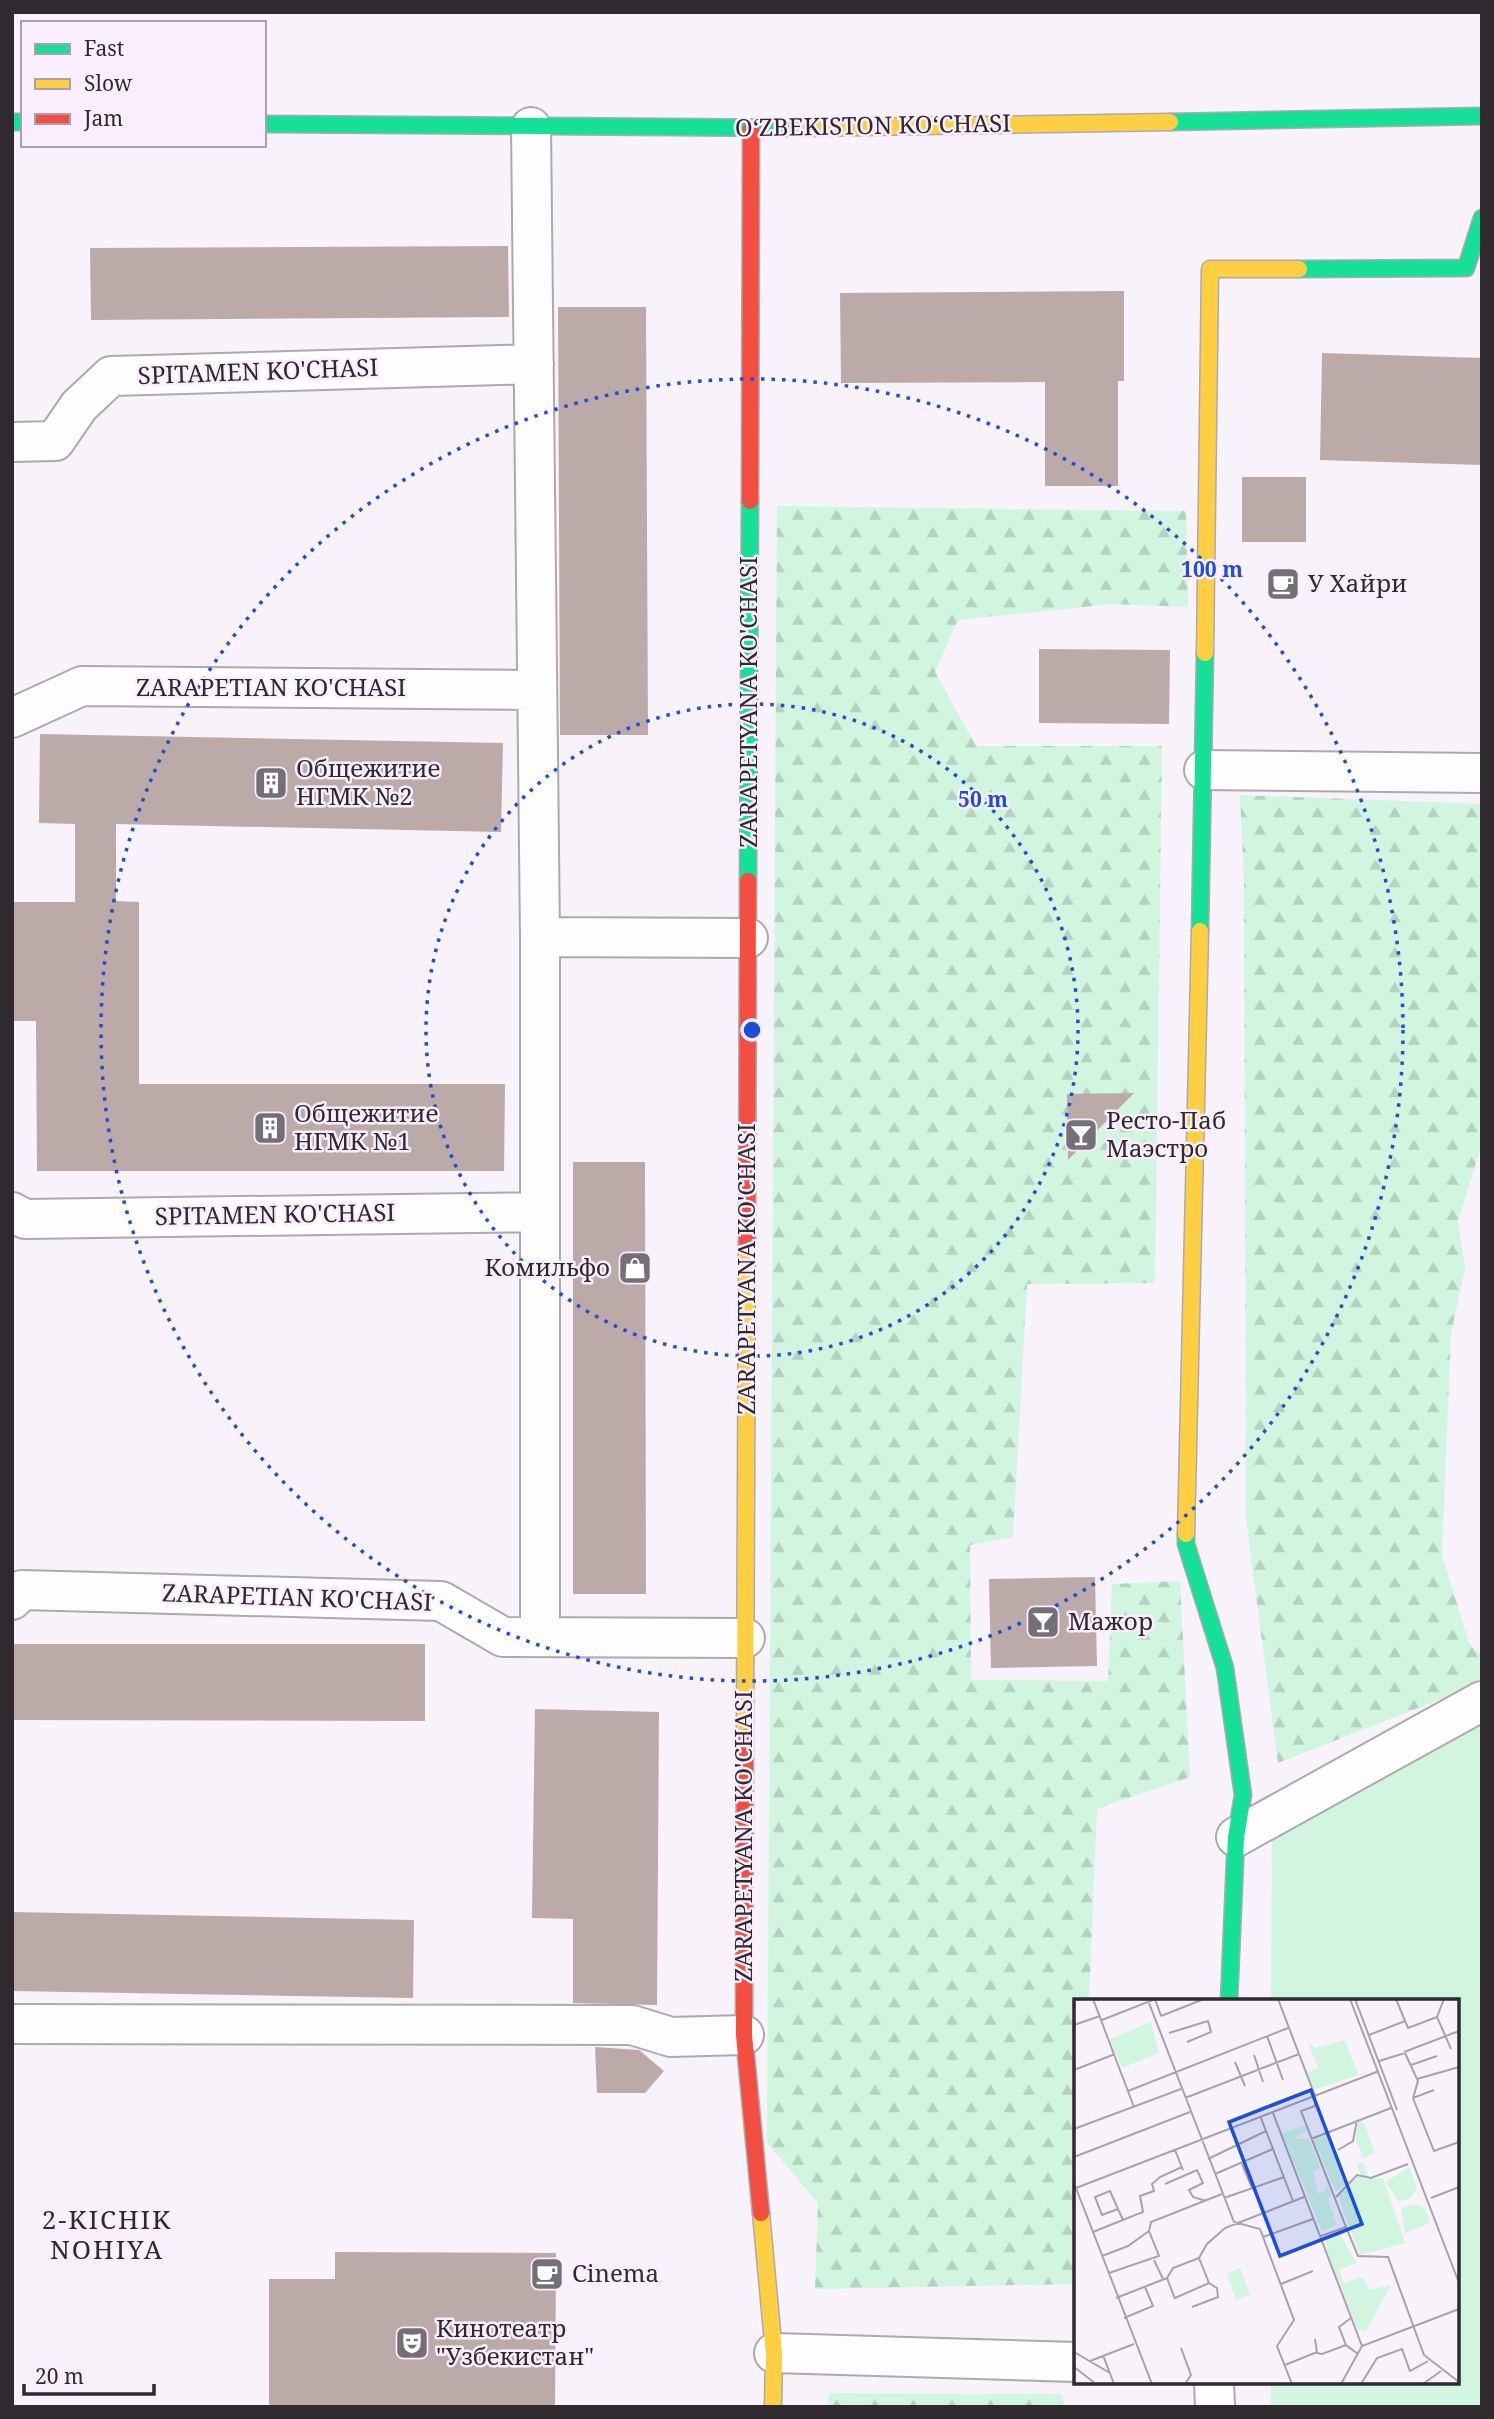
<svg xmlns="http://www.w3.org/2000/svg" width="1494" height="2419" font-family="'Noto Serif',serif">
<defs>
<pattern id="forest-firs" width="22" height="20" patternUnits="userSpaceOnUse" patternTransform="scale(1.75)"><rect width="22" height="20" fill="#d1f5de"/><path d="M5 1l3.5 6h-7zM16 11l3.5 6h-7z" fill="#b4d2bf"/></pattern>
</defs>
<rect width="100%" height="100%" fill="#f8f2fa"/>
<path fill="url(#forest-firs)" d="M777,506L1186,511L1188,607L1112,604L958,620L935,672L976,746H1162L1155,1283L1027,1284L1013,1537L970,1545L971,1680L1108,1681L1112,1584L1180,1581L1190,1777L1097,1809L1089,2001H1076V2284L815,2289L818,2203L767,2143Z
M1240,795L1482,804V1144L1458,1221L1465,1269L1451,1334L1442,1555L1469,1643L1482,1657V1683L1278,1763L1246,1519L1244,880Z
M829,2393L1062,2394L1064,2407H828Z"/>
<path fill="#d1f5de" d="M1482,1723V2407H1271V2382H1457V2001H1271L1272,1833Z"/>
<path fill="#bcaaa9" d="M508,246L509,317L91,320L90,248Z
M1124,291V381H1118V486H1045V382L841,383L840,293Z
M558,307H646L648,735H560Z
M1322,353L1482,358V465L1320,460Z
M1242,477H1306V542H1242Z
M1039,649L1170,650L1169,724L1039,723Z
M40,734L503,743L501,832L116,824V901L139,902V1084H505L504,1171H37L36,1021H12V902H75V824L39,823Z
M1134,1093L1068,1160L1067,1094Z
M573,1162H645L646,1594H573Z
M1095,1577L1097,1666L991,1668L989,1579Z
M12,1644H425V1721L12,1720Z
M535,1709L659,1712L657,2005L573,2003V1919L532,1918Z
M12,1912L414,1920L413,1998L12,1991Z
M595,2047L639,2050L664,2071L645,2093H597Z
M335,2252L556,2253L555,2407H269V2279H335Z"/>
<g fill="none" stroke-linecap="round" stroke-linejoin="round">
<defs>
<path id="street" d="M531,127L540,937V1637
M12,442L55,441L79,406L111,376L534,364
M12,718L82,686L537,690
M1204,770L1482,773
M540,937L748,938
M12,1212L25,1219L540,1212
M12,1600L22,1590L441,1601L503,1637L745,1638
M1236,1837L1482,1701
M12,2024L632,2025L671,2037L744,2035
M774,2353L1076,2362
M1214,2382L1215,2407"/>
<path id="fast" d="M12,122H23
M1170,122L1482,116
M264,124L804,128
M1299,269L1466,268L1482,218
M748,881L750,501
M1200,931L1205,653
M1186,1534V1544L1225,1668L1243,1795L1236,1837L1229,2001"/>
<path id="slow" d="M804,128L1170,122
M1205,653L1210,269H1299
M1186,1534L1200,931
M745,1737L747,1242
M761,2213L774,2353L773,2407"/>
<path id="jam" d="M750,501L751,129
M747,1242L748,881
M745,1737L744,2035L761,2213"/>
</defs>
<use href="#street" stroke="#ada9af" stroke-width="42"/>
<use href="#fast" stroke="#ada9af" stroke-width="19"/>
<use href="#slow" stroke="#ada9af" stroke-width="19"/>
<use href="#jam" stroke="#ada9af" stroke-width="19"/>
<use href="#street" stroke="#fefdfe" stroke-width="38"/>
<use href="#fast" stroke="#16e098" stroke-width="16"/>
<use href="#slow" stroke="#ffcf43" stroke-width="16"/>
<use href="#jam" stroke="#f24e42" stroke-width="16"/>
</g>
<g fill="none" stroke="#1d4ed8" stroke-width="3.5" stroke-dasharray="3.5 7">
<circle cx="752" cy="1030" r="326"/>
<circle cx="752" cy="1030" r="651"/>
</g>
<defs>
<symbol id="cafe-square" viewBox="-11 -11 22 22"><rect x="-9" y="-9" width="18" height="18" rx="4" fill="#757077" stroke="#faeefe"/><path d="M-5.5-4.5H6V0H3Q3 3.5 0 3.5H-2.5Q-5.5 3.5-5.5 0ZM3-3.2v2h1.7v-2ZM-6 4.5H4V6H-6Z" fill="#fff"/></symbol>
<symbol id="building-square" viewBox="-11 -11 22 22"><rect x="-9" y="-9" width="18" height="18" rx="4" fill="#757077" stroke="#faeefe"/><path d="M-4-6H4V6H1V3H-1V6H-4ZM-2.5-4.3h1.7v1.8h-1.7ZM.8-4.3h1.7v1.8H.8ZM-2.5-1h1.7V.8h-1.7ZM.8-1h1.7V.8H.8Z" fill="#fff"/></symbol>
<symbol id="bar-square" viewBox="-11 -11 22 22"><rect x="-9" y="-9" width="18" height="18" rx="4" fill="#757077" stroke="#faeefe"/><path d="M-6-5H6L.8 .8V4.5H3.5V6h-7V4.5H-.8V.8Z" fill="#fff"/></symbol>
<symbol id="shop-square" viewBox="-11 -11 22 22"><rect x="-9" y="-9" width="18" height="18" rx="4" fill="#757077" stroke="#faeefe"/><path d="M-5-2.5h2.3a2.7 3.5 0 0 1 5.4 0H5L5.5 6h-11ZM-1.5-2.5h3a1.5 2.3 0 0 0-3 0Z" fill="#fff"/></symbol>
<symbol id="theatre-square" viewBox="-11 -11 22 22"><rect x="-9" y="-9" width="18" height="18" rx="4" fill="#757077" stroke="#faeefe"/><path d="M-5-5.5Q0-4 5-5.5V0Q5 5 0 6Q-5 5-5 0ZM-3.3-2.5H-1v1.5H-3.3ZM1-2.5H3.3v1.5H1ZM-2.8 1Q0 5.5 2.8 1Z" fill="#fff"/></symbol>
</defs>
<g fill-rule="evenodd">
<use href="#cafe-square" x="1264" y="565" width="38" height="38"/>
<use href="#building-square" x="252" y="764" width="38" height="38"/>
<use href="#building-square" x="251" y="1109" width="38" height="38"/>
<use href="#bar-square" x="1062" y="1116" width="38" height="38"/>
<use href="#shop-square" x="616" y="1249" width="38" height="38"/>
<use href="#bar-square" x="1024" y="1603" width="38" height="38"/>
<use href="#cafe-square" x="528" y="2255" width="38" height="38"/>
<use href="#theatre-square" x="393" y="2324" width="38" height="38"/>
</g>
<g text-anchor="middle" stroke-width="5" stroke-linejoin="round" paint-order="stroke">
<g font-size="24" fill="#2f2a30" stroke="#faeefe">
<text transform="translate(873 126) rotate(-1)" y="8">O‘ZBEKISTON KO‘CHASI</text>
<text transform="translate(258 372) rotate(-2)" y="8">SPITAMEN KO'CHASI</text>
<text x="271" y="696">ZARAPETIAN KO'CHASI</text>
<text transform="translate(749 702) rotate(-90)" y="8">ZARAPETYANA KO'CHASI</text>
<text transform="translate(275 1215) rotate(-1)" y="8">SPITAMEN KO'CHASI</text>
<text transform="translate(747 1269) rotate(-90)" y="8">ZARAPETYANA KO'CHASI</text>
<text transform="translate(297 1598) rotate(2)" y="8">ZARAPETIAN KO'CHASI</text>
<text transform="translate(744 1836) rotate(-90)" y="8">ZARAPETYANA KO'CHASI</text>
</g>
<g font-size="24" fill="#2f2a30" stroke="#faeefe" text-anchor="start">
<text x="1308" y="592">У Хайри</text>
<text x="296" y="777">Общежитие<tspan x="296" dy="28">НГМК №2</tspan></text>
<text x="294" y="1122">Общежитие<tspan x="294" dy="28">НГМК №1</tspan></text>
<text x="1106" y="1129">Ресто-Паб<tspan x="1106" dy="28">Маэстро</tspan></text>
<text x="610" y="1276" text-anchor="end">Комильфо</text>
<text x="1068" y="1630">Мажор</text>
<text x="572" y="2282">Cinema</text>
<text x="436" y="2337">Кинотеатр<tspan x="436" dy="28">"Узбекистан"</tspan></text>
</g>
<g font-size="26" letter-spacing="2" fill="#2f2a30" stroke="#faeefe">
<text x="107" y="2229">2-KICHIK<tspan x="107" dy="30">NOHIYA</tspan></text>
</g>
</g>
<g transform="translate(1074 1999)">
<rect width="385" height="385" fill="#f8f2fa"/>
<path d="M77,23L85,54L48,69L36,40ZM271,41L284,75L297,72L239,91L233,74L244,69L234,43L241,49Z" fill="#d1f5de"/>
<path d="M284,121L291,125L301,155L289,159L282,141ZM231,126L233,131L220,140H235L246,169L239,172L244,195L251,192L253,185L258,196L254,200L263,226L248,232L208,134ZM255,135L267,178L273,184L262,193L240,141ZM335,168L343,189L336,199L325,203L312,183ZM339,205L351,209L356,224L331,234L327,209ZM264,233L283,264L265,271L270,284L289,278L295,291L317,286L292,332L284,331L255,258L251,238Z" fill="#d1f5de"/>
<path d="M289,163L294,177L288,180L309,179L331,244L286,256L264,197L284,177L288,180L283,165ZM166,269L176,296L162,301L153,274Z" fill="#d1f5de"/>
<path fill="none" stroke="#a8a2a9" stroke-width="2" d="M19,0L60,108M204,0L241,97V107L227,112L272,228M276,0L385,284M281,0L323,111M322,0L334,29L363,18M370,0L363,18L377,50M75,4L160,223L186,230L220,321L203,347L218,385M87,17L130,0M28,21L81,0L87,17M0,26L26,17M95,34L134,22L137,33L113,43M295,36L331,22M193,37L209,81M330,53L385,32M180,56L189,83M305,62L331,54L344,82L339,99L360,152L385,143M161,63L171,87M337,66L363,57M0,71L41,55M343,80L385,68M54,92L214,29M111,99L225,55M339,99L360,91M199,114L288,347M187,119L219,202M0,130L107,90M237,140L317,109M101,151L109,171M264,151L279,142L283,121M0,158L116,113M134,160L192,132M168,165L178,189M141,175L199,150M0,184L78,385M91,185L123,171L129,184L115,191L119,198L132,202M2,189L305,72M262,198L283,176L297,179L334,165M150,199L210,178M357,199L385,188M44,210L28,216L21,198L36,192L44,210L49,221M19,233L69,213L66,197L80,192L78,185L86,178L108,168M247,237L272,228L284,257L314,258L350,356L385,383M189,238L239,220M28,257L54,247L75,232M125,259L133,245L151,229L230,198M125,259L135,284M80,261L89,280M35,274L85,257L75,232L77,223L148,195M93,279L99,269L125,259M93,279L101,300M207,285L239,272M42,299L93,279M101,299L135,284M118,308L144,298L143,289L135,284M50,319L79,307L71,288M277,319L265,328L272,346L284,355M241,340L243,354L248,355L272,346M107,349L117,376L111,385M0,353L36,374M29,356L40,385M16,362L60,345M211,366L243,353M0,368L22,385M267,385L288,347L385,310M287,385L303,359L328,350L336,372L354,362M349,385L367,372"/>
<path fill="#1d4ed8" fill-opacity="0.15" stroke="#1d4ed8" stroke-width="3.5" d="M237,91L288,225L206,257L155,123Z"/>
<rect width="385" height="385" fill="none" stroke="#2f2a30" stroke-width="3.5"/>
</g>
<circle cx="752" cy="1030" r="10" fill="#1d4ed8" stroke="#faeefe" stroke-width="3.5"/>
<g font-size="21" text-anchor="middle" font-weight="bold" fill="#1d4ed8" stroke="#faeefe" stroke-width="5" stroke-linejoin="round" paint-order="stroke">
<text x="1212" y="577">100 m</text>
<text x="983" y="807">50 m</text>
</g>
<rect width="1494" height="2419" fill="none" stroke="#2f2a30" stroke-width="28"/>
<rect x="21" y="21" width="245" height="126" fill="#faeefe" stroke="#a9a0ac" stroke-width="2"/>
<rect x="35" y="44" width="35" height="10" fill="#16e098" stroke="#a9a0ac" stroke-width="2"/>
<text x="84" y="56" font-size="21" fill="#2f2a30">Fast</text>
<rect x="35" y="79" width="35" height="10" fill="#ffcf43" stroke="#a9a0ac" stroke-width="2"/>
<text x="84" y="91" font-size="21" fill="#2f2a30">Slow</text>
<rect x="35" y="114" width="35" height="10" fill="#f24e42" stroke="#a9a0ac" stroke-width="2"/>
<text x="84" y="126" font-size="21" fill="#2f2a30">Jam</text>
<path d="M24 2384v10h130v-10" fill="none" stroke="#2f2a30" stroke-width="3.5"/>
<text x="35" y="2384" font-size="21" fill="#2f2a30" stroke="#faeefe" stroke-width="5" paint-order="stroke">20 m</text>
</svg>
